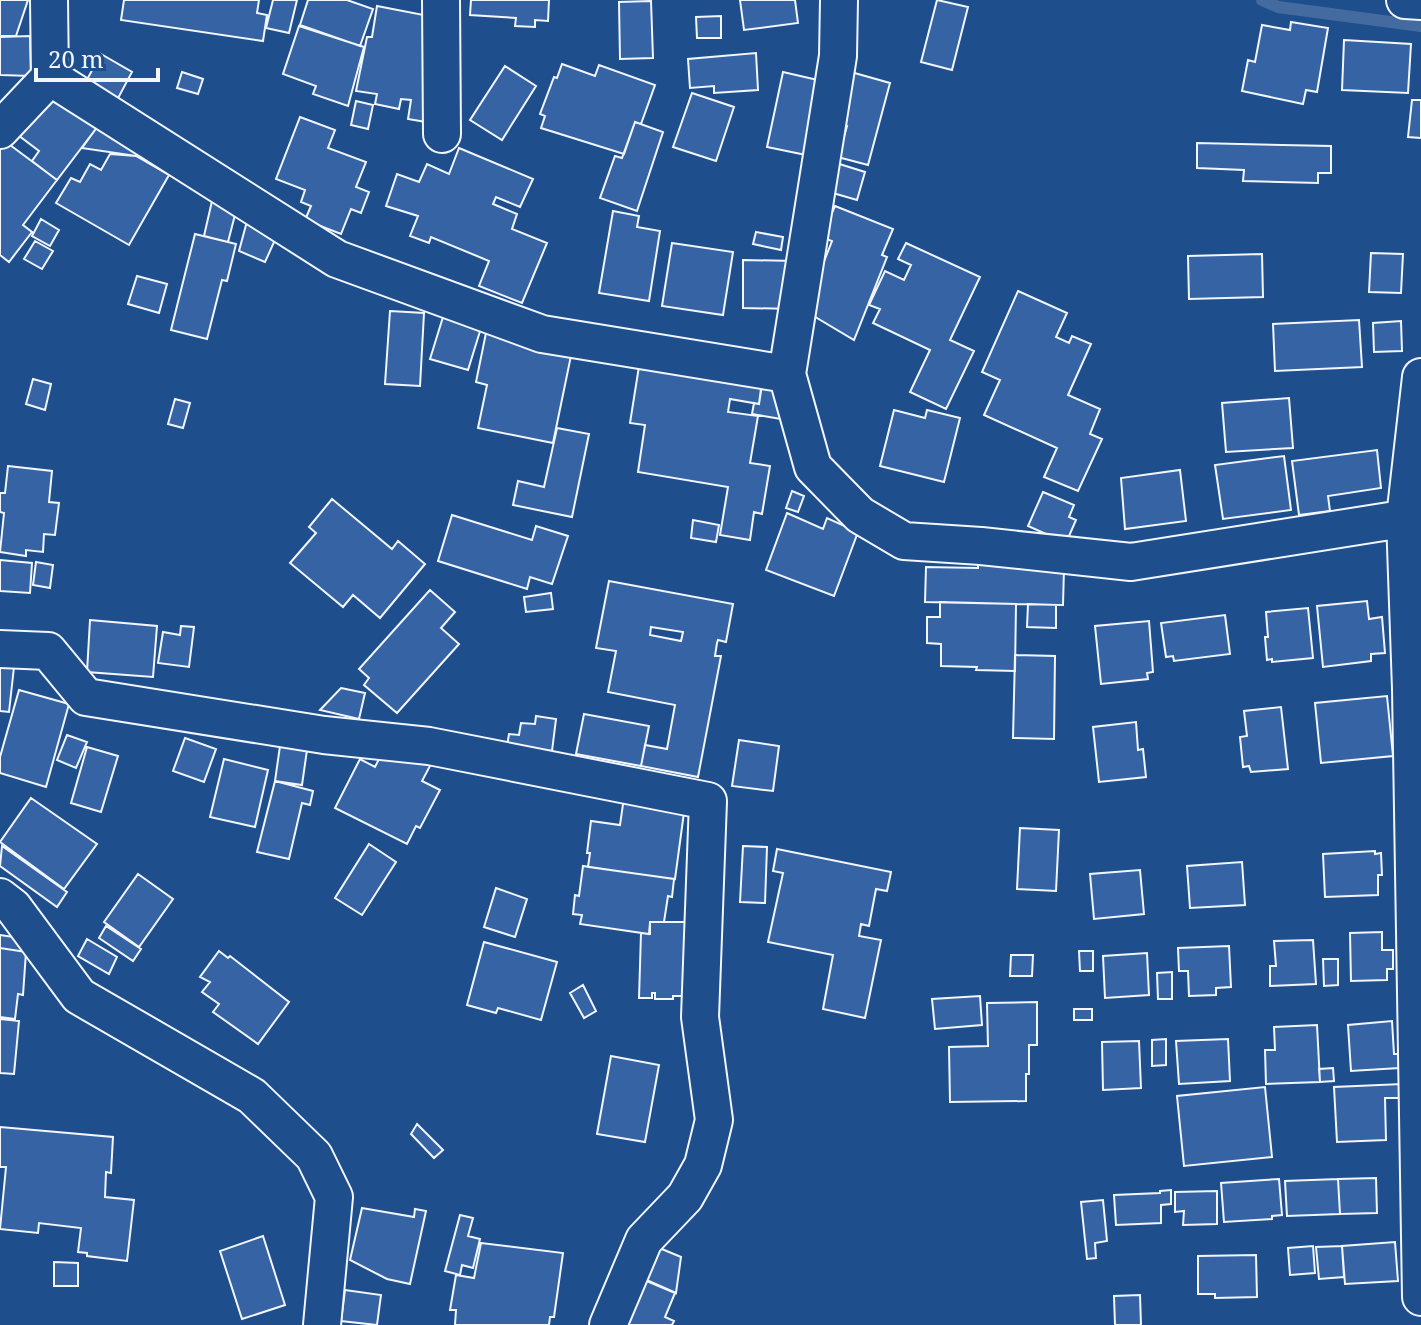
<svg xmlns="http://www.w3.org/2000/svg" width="1421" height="1325" font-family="'Noto Serif',serif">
<rect width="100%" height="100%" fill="#1f4e8c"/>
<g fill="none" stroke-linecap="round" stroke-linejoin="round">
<path stroke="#446ba0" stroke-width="12" d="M1262,0L1278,7L1421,26"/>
</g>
<path fill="#3563a3" stroke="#f2f6ff" stroke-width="2" fill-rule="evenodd" d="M0,0H28L16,36H0Z
M124,0H259L257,13L267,15L263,41L121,20Z
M273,0H297L289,33L266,28Z
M308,0H347L373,9L360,46L300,25Z
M471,0H549L548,21L535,20V27L515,26L516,18L470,15Z
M740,0H795L798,23L744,30Z
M937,0L968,7L952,70L921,62Z
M651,1L653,58L620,59L619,2Z
M377,6L434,17L426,122L408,119L411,100L401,99L399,109L375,104L377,94L356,91L367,37H372Z
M721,16V38H697L696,17Z
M1291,22L1328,28L1317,92L1306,90L1303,104L1242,91L1248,60L1255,62L1262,25L1290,30Z
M299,26L364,47L348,106L313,94L316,86L283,74Z
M30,36L31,76L0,75V37Z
M1344,40L1411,44L1408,93L1342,90Z
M756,53L758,90L714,93V86L690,88L688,59Z
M101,54L132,72L116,102L84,85Z
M562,64L595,76L599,65L655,85L641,124L635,122L624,154L541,128L545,116L540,114L554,77L557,78Z
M505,66L536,86L502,140L470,120Z
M182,72L203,79L198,94L177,88Z
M783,72L822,81L806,155L767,147Z
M851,72L890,83L868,165L834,156L839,139L843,140L847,126L837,124Z
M48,88L98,126L57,180L32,161L39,151L14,132Z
M692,93L734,107L716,161L673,147Z
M1412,100H1421V138L1408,137Z
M356,101L373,105L368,129L351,125Z
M300,117L335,130L328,148L366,162L356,187L369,192L361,213L351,209L341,234L305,220L311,206L301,202L305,190L276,179Z
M635,122L663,132L637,211L600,198L615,156L622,158Z
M98,126L142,146L136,156L82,148Z
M2,139L57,180L23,225L32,232L9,262L0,255V142Z
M1197,143L1331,146V173H1318V183L1243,181L1244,170L1197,168Z
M459,148L533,179L520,207L496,197L493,204L517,214L512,229L547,243L522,303L479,286L489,261L431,237L429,243L410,236L418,216L386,206L397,174L419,182L427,164L449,174Z
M110,154L136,156L169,175L129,245L56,203L71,178L80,182L90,164L101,170Z
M833,162L865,172L857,200L826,191Z
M212,201L237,207L228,242L204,236Z
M835,206L893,229L882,255L887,257L854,340L812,315L814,287L832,241L821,237Z
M250,210L280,229L265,262L239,251Z
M613,211L639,216L637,227L660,231L649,301L599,293Z
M41,219L59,230L50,246L32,236Z
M756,232L783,237L781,250L753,244Z
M195,234L236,244L227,281L222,280L207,339L171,330Z
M35,241L53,251L42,269L24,259Z
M672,243L733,252L723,315L662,306Z
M906,243L980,277L950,340L974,351L946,409L910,392L930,350L873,323L880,309L869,305L885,271L904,280L911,265L898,259Z
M1371,253L1403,254L1401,293L1369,292Z
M1262,254L1263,297L1189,299L1188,256Z
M743,260L795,261L794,309L743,308Z
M137,276L167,284L159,313L128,304Z
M1018,291L1067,313L1056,337L1069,343L1072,336L1091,344L1068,395L1100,409L1090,434L1102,439L1078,491L1044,477L1057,448L984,415L1000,380L982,372Z
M390,311L424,313L420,386L385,384Z
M443,317L481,328L468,370L430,359Z
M1359,320L1362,367L1275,371L1273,324Z
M1401,321L1402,351L1374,352L1373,323Z
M487,328L573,346L553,443L478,428L487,385L476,382Z
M640,360L763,379L759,404L730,399L728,412L758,416L750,463L770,466L762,514L754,512L750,540L720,535L728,487L638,472L645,425L630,423Z
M33,379L51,384L45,410L26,404Z
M762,381L784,398L781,419L752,414L754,403L759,404Z
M1289,398L1293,448L1226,452L1222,403Z
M175,399L190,403L183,428L168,424Z
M894,410L925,418L927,410L960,418L944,482L880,466Z
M557,428L589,434L572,517L513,505L518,481L544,487Z
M1377,450L1381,488L1328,496L1330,511L1299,515L1292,461Z
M1284,456L1291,510L1223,519L1215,465Z
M8,466L52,471L49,502L59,503L55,535L44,534L43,552L26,550V556L0,552L4,513L0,512V493H5Z
M1180,470L1186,521L1125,529L1121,478Z
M792,491L804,496L798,512L786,508Z
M1043,492L1074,505L1069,517L1076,520L1066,543L1028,526Z
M332,499L392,549L398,541L425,564L380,618L353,595L343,607L290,563L316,533L309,527Z
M787,513L823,529L827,518L858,532L834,596L766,570Z
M452,515L532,540L536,526L568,536L552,584L530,577L527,589L438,561Z
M693,520L719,525L716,542L691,538Z
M978,559L1064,568L1063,605L925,602L926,567L978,568Z
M0,560L32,563L30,593L0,591Z
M36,562L53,565L50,588L33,585Z
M609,581L733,604L726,642L718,640L717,643L715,656H721L698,777L641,766L645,745L667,749L675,705L608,692L616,651L596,648ZM651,627L683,632L681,641L650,635Z
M430,590L455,612L441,628L459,644L397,713L364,685L369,678L359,669Z
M551,593L553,609L526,612L524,597Z
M1367,601L1369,619L1382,617L1385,653L1371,654V661L1323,667L1317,606Z
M940,602L1016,604L1015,671L976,670L977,667L941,666V644L927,643V617H940Z
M1028,604L1056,605V628L1027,627Z
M1308,608L1313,658L1272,662V659L1267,660L1265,637H1268L1266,612Z
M1225,615L1230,654L1174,661L1173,656L1166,657L1161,623Z
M90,620L157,626L153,677L87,672Z
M1149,621L1153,672L1147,673L1148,679L1101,684L1095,626Z
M181,626L194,627L189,667L158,663L163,632L180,635Z
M1015,655L1055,656L1054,739L1013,738Z
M0,666L14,667L9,712L0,711Z
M341,688L365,693L359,719L320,710Z
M19,690L69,704L46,787L0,773V757Z
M1387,696L1393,756L1321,763L1315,703Z
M1281,707L1288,769L1251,772L1249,766L1243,767L1240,737L1247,736L1244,711Z
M584,714L649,726L641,766L576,754Z
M536,716L556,719L552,751L507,746L509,734L519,735L521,723L535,724Z
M1136,722L1138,750L1143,749L1146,777L1099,782L1093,727Z
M67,735L87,742L76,768L57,760Z
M185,738L216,749L204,782L173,771Z
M281,739L308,743L302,785L275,781Z
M739,740L779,746L773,791L732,786Z
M87,747L118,756L101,812L71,803Z
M382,753L431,764L422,781L440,790L420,828L416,826L407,844L335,808L360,759L375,767Z
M224,759L268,770L255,827L210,817Z
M275,781L313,791L310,805L302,803L289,859L257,852Z
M624,797L685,805L675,879L588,867L590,853H587L591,821L620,825Z
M31,798L97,844L64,889L0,842Z
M1020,828L1059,830L1056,891L1017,889Z
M369,844L396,862L362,915L335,898Z
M2,846L67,892L57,907L0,866Z
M743,846L767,847L765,903L740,902Z
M777,849L891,872L887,891L876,889L869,926L861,924L859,936L881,940L865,1018L823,1009L833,955L768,942L783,873L773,871Z
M1375,851V854L1381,853L1382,875H1378V895L1325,897L1323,854Z
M1242,862L1245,905L1190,908L1187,866Z
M583,866L674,879L672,897L668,896L664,922H650L649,934L580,924L582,915L573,914L575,895L579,896Z
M1140,870L1144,914L1094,919L1090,874Z
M138,874L173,899L139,947L104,922Z
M496,888L527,899L515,937L484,927Z
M650,922H688L687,996H673V999H655V993H652V998H639L641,933L650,934Z
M106,926L141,949L133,961L99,938Z
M1382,932V950H1393V969H1387V980L1351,981L1350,933Z
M0,935L20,938L26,952L0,948Z
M87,939L117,957L109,974L78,956Z
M1313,940L1316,984L1270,986V966H1276L1274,941Z
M484,942L557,962L541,1020L498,1008L496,1013L467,1005Z
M1229,946L1231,987L1216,988V995L1189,996L1188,971H1179L1178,948Z
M0,948L26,952L23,995L18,994L15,1019L0,1017Z
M219,951L228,958L230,956L289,1002L258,1044L213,1012L219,1004L202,992L210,982L200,977Z
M1079,951H1093V971H1080Z
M1147,953L1149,995L1105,998L1103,956Z
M1011,955H1033L1032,976H1010Z
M1323,959H1338V985L1324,986Z
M1172,972V999H1158L1157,973Z
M583,985L596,1011L584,1018L570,993Z
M980,996L982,1025L935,1029L932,999Z
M1037,1002V1045H1029V1074H1026V1101L950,1102L949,1047L988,1046L987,1003Z
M1074,1009H1092V1020H1074Z
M0,1019L19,1021L14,1074L0,1073Z
M1392,1021L1394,1054H1398L1399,1068L1351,1071L1348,1025Z
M1317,1025L1320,1082L1266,1084L1265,1050H1275L1274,1027Z
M1166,1039V1065L1152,1066V1040Z
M1228,1039L1230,1081L1179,1084L1176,1041Z
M1139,1041L1141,1088L1103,1090L1102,1042Z
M611,1056L659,1065L645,1142L597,1134Z
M1333,1068L1334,1081L1320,1082L1319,1069Z
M1402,1084V1098H1385L1386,1140L1337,1142L1334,1087Z
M1265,1087L1272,1157L1184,1166L1177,1096Z
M417,1124L443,1150L434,1158L411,1134Z
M0,1127L113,1137L111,1173L106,1172L105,1197L134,1200L127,1261L87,1256V1253L78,1252L81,1228L39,1223L38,1233L0,1229L6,1167H0Z
M1376,1178L1377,1213L1340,1214L1338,1179Z
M1279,1179L1282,1215L1272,1216V1219L1224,1222L1221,1183Z
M1338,1179L1340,1214L1287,1216L1285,1181Z
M1171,1190V1204L1161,1205V1223L1116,1225L1114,1195L1160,1193V1191Z
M1217,1191V1224L1183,1225L1184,1211L1175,1212V1192Z
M1103,1200L1107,1241L1095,1243L1096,1258L1087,1259L1081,1202Z
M362,1208L414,1217L415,1209L426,1211L410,1284L387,1279L350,1260Z
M460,1215L473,1218L468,1236L480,1239L473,1268L462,1265L460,1275L445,1271Z
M263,1236L285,1305L242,1319L220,1251Z
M1395,1242L1398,1281L1345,1284L1342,1246Z
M481,1243L563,1253L554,1317H550L549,1325H455L456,1310H450L456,1275L474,1278Z
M1313,1246L1315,1273L1290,1275L1288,1248Z
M1342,1246L1344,1277L1319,1279L1316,1247Z
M657,1247L681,1257L676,1293L642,1278Z
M1256,1255L1257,1297L1215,1298V1294H1198V1256Z
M54,1262L78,1263V1286H54Z
M642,1279L675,1293L665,1317L674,1321L672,1325H619Z
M345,1290L381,1295L377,1325L341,1321Z
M1140,1295L1141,1325H1115L1114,1296Z"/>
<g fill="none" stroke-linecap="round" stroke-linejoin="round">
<defs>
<path id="street" d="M441,0L442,134
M839,0L838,56L787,374L813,467L860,515L904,541L981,546L1131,562L1421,516
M1405,0L1421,1
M50,77L337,259L542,334L787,374
M0,130L50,77L49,0
M1421,377L1405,518L1411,689L1421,1297
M0,649L48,651L86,697L324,735L429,746L708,801L700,1017L714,1120L703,1165L685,1197L644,1240L608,1325
M0,897L13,907L79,996L252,1096L314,1156L334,1197L322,1325"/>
</defs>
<use href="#street" stroke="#f2f6ff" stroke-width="40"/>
<use href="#street" stroke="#1f4e8c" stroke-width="36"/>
</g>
<path d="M36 68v12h122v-12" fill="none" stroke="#f2f6ff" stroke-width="4"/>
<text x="48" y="68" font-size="24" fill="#f2f6ff" stroke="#1f4e8c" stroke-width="6" paint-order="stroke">20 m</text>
</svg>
